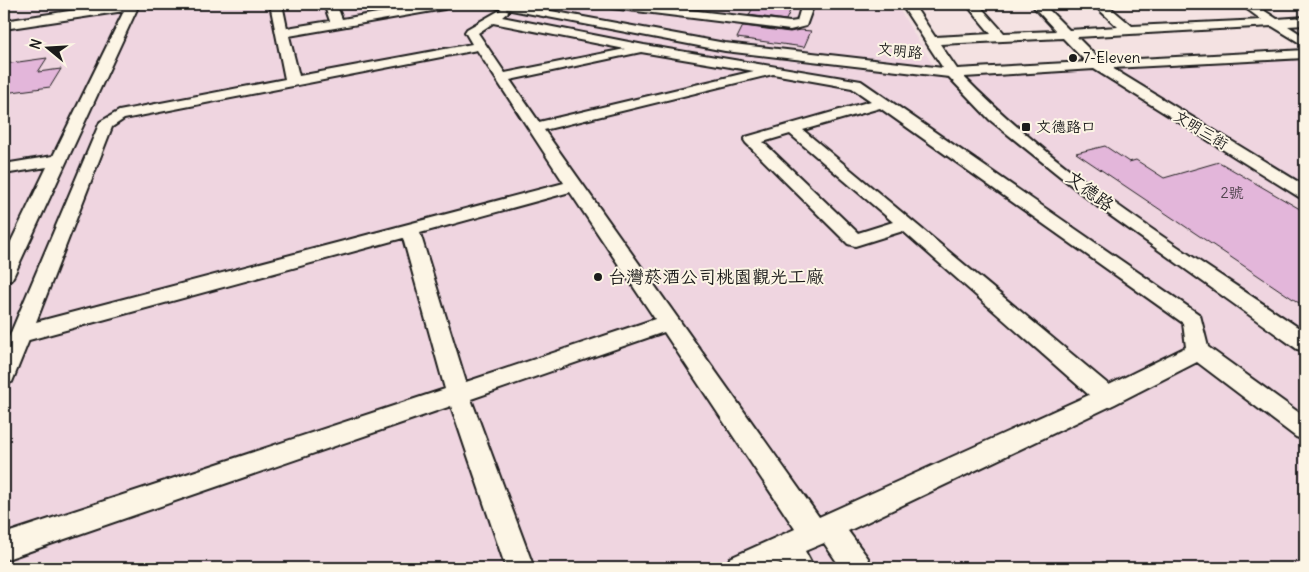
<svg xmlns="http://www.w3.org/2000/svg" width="1309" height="572" font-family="Delius,'LXGW WenKai TC',sans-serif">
<rect width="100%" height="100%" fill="#f4e2e2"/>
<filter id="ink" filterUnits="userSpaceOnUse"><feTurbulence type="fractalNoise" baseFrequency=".02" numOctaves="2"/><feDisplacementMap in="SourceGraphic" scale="10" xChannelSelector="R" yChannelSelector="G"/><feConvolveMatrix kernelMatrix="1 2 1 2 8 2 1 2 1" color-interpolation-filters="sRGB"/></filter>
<g filter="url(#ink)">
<path fill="#efd5e0" d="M4,4H896L940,77L1305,59V568H4Z"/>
<path fill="#e3b6da" stroke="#1c1c1c" d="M755,4H793L786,20L749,15Z
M743,26L790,32L800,30L811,31L804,47L737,38Z
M47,58L38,72L61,69L50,87L4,93V64Z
M1105,146L1129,162L1136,160L1164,178L1219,162L1305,212V307L1076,153Z"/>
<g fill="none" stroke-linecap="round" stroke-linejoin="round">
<defs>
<path id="minor" d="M115,4H128L137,9L14,275L11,280L4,282V256L47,167L4,174V164L53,156L124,11L4,29V21Z
M270,4H282L287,28L330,21L324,4H336L342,19L431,4L450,5L444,9L289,36L299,76L472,44L465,32L467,29L502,9L492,6L490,4H513L725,43L943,68L901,4H913L935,37L991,34L966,4H978L1004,33L1056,31L1031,4H1043L1069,30L1118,27L1093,4H1106L1132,26L1262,20L1240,4H1254L1277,19L1305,17V25L1288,26L1305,37V46L1272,26L1077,37L1101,61L1305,50V58L1112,68L1305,186V198L1299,197L1094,69L964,77C1063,178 1189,253 1305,332V351L1297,349L1097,206L990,120L949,77L725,51L506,9L508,12L502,17L644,45L861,81L1200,315L1208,347L1305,417V440L1296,437L1197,362L1115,404L848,531L868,558L872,568H841L824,543L805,551L814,568H784L781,563L770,568H726L730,558L795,529L664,332L471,399L534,568H506L451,406L4,560V534L445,389L403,238L29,340L12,382L4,385V349L100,122L119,111L285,79ZM493,23L625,49L505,73L478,33ZM1063,38L1086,62L957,69L940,44ZM477,50L564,183L36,322L112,127L124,119ZM641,52L754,71L539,122L510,80ZM773,74L852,88L871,101L746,137L744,140L746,143L848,244L855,246L903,231L1089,395L819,517L544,130ZM880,108L1183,323L1186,347L1109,385L803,130ZM790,134L893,222L858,233L763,142ZM570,192L655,319L466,382L420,233Z
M606,4H639L790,22L797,21L802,4H814L806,26L790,30L612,8Z
M1298,4H1305V8Z"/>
</defs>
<use href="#minor" stroke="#1c1c1c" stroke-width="4"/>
<use href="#minor" fill="#fcf5e5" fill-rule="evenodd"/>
</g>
</g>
<g fill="#1c1c1c" stroke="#fcf5e5" stroke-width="2">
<circle cx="1073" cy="58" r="5"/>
<rect x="1021" y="122" width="10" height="10" rx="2.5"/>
<circle cx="598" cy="277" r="5"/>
</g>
<g text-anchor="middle" stroke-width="4" stroke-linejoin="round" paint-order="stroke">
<g font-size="15" fill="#1c1c1c" stroke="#fcf5e5">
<text transform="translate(900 51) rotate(6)" y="5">文明路</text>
<text transform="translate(1201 130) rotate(31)" y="5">文明三街</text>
</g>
<g font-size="15" fill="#1c1c1c" stroke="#fcf5e5" text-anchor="start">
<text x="1083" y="63">7-Eleven</text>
<text x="1036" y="132">文德路口</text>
</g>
<g font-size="15" fill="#4e424c">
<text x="1232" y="198">2號</text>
</g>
<g font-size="18" fill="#1c1c1c" stroke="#fcf5e5">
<text transform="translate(1090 191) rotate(37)" y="6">文德路</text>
</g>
<g font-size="18" fill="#1c1c1c" stroke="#fcf5e5" text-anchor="start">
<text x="608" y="283">台灣菸酒公司桃園觀光工廠</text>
</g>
</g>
<rect width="1309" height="572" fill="none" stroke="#fcf5e5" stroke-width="20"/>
<rect x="10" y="10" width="1289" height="552" fill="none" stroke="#1c1c1c" stroke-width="2" filter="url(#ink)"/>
<g transform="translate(48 48) rotate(288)" stroke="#fcf5e5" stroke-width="4" paint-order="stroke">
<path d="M0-4L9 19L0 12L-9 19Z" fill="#1c1c1c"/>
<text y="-8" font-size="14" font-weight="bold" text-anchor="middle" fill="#1c1c1c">N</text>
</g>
</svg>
